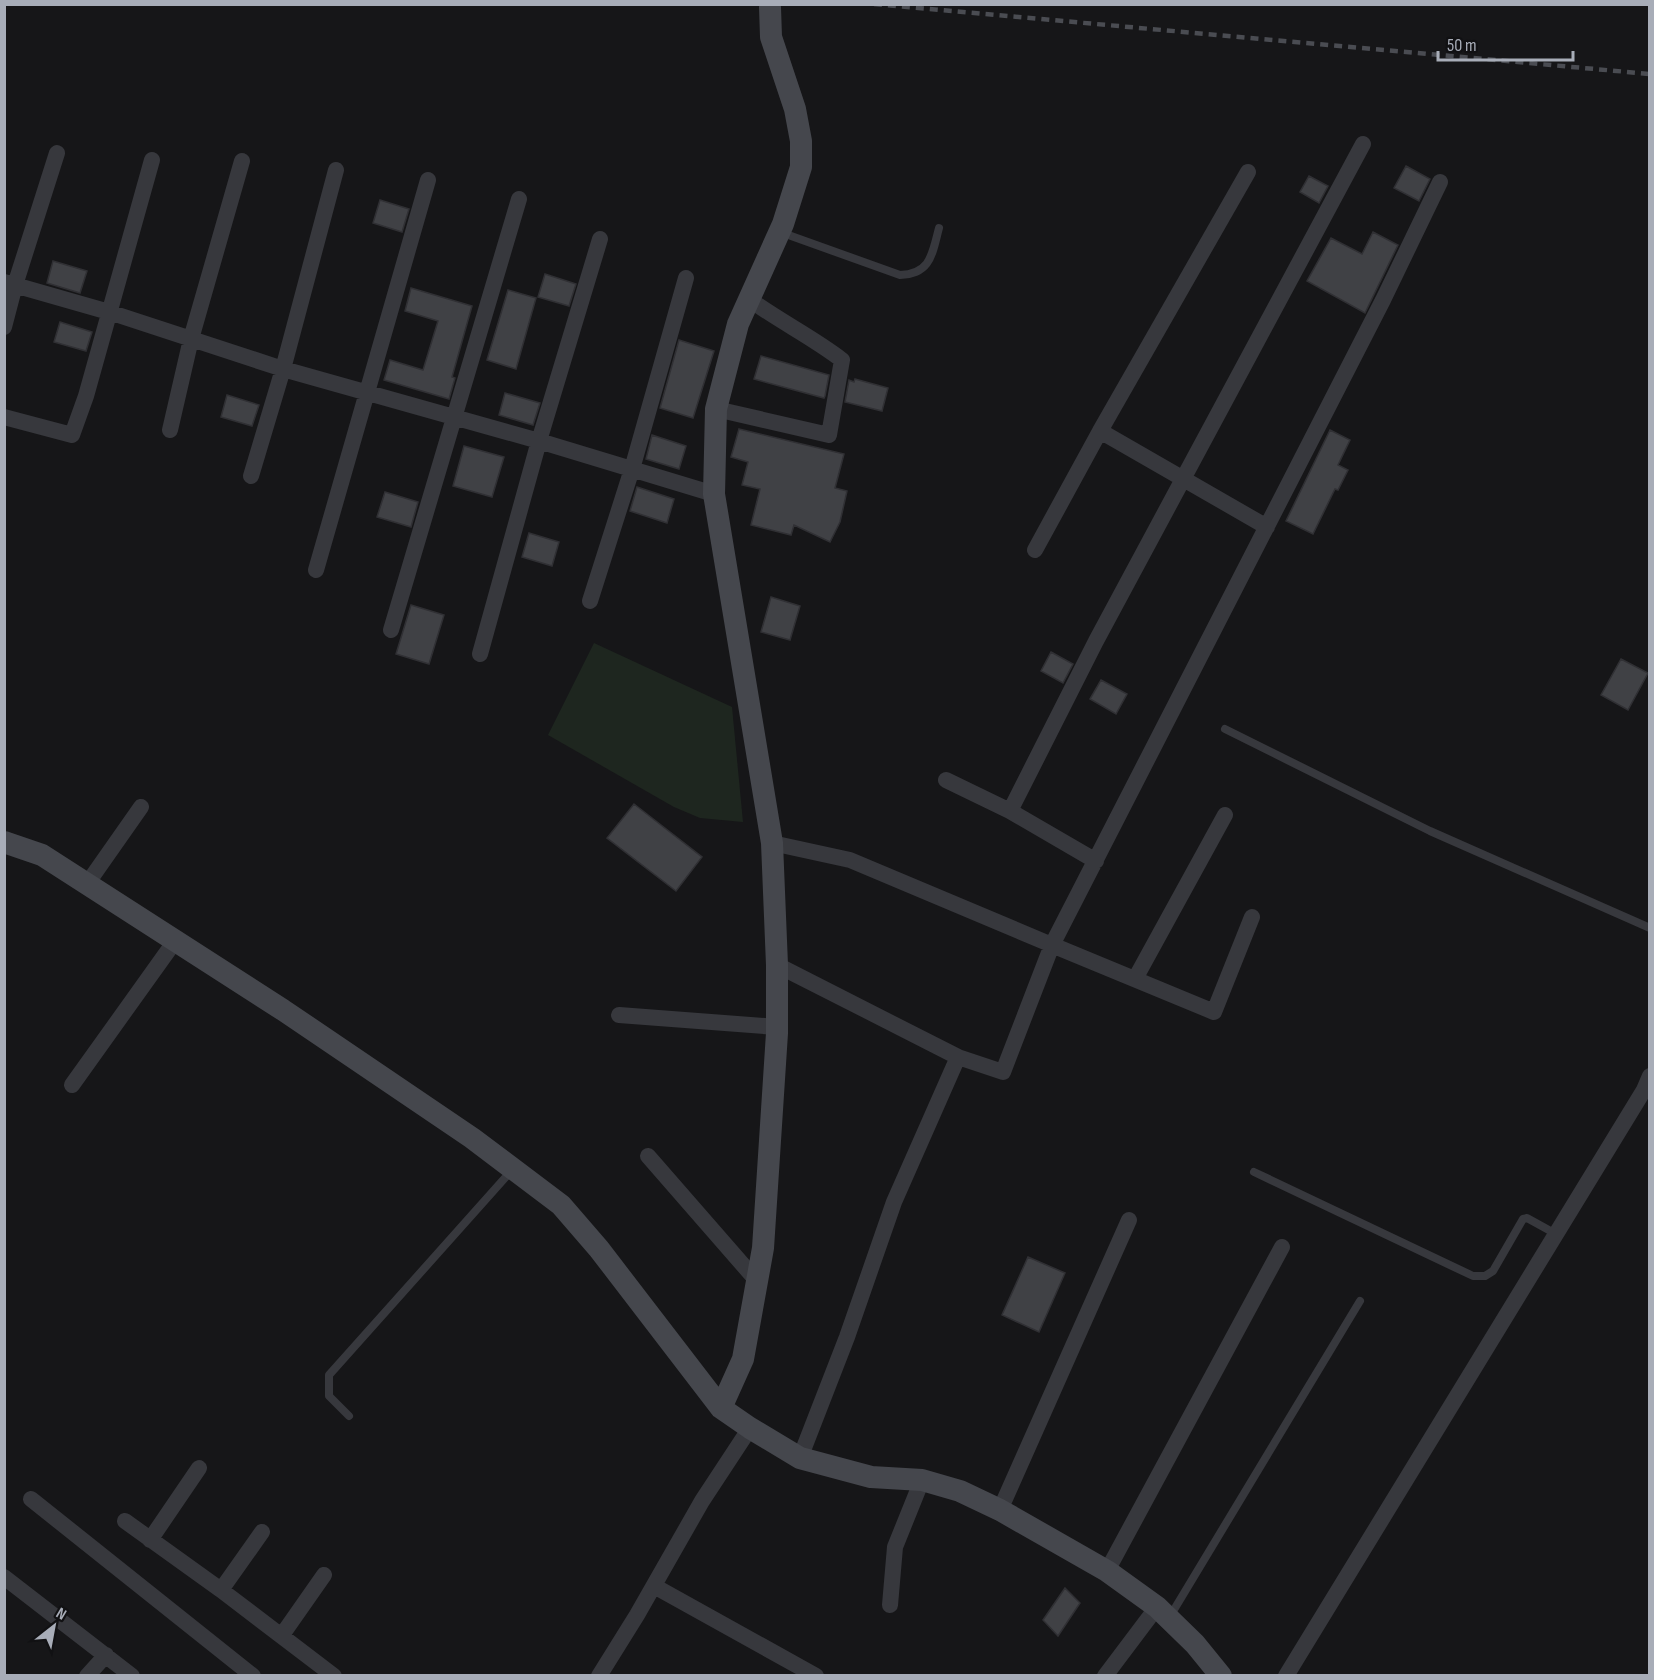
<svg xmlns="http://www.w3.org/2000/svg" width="1654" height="1680" font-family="'Sofia Sans Condensed',sans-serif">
<rect width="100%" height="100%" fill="#161618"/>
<path fill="#1e261f" d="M594,643L732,707L743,822L700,818L674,807L548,735Z"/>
<path fill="#404145" stroke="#303034" stroke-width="1.5" d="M1406,166L1430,179L1419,201L1394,188Z
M1309,176L1328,186L1319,203L1300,192Z
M380,200L409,209L402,232L373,223Z
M1373,232L1398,245L1365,313L1307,281L1331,238L1362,254Z
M53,261L87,271L80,293L47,283Z
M545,274L576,284L569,306L538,297Z
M411,288L472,306L452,377L455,378L449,399L384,380L390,360L423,370L438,321L405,311Z
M508,290L536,298L516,369L487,360Z
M60,322L92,332L86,351L54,342Z
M679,340L714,351L693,418L660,408Z
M761,356L829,375L825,396L824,398L754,379Z
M855,379L888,388L882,411L845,402L849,380L854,382Z
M505,393L540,403L533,425L499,415Z
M227,395L259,405L252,426L221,417Z
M739,429L844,454L835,488L847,491L840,522L830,542L794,525L791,535L751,525L760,489L742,485L748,462L731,457Z
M1330,430L1350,440L1338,465L1348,470L1338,490L1335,489L1313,534L1286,521Z
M652,435L686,446L679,469L646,459Z
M464,446L504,457L492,497L453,486Z
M637,487L674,499L667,523L630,511Z
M385,492L418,502L411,527L377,517Z
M529,533L559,542L552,566L522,557Z
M771,597L800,606L790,640L761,632Z
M411,605L444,615L429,664L396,654Z
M1051,652L1073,664L1063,683L1041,671Z
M1621,659L1648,673L1628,710L1601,695Z
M1101,680L1127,694L1116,714L1090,699Z
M634,804L702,857L676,891L607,838Z
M1028,1257L1065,1273L1039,1332L1002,1315Z
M1065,1588L1080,1603L1058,1636L1043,1620Z"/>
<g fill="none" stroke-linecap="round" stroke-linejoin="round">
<path stroke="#37383d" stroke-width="8" d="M780,232L900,275C931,274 932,254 939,228
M1225,729L1430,831L1650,928
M1254,1172L1473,1276H1485L1493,1271L1523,1219L1527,1218L1556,1234
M349,1416L329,1396V1375L513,1169
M1169,1618L1360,1301"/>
<path stroke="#37383d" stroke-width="16" d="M1248,172L1100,431L1267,527
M4,282L109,312L283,369L539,441L714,494
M4,327L15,285L57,153
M716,409L829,435L842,360C812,337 779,321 749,299
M4,417L72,435L86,396L152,160
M170,430L191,339L242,161
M251,476L283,369L336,170
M1035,550L1100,431
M316,570L428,180
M590,601L632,469L686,278
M391,630L519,199
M480,654L539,441L600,239
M946,780L1010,811L1096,861
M1010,811L1096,641L1363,144
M772,843L850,860L1052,945L1003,1072L958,1057L894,1202L847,1337L800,1458
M87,884L141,807
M1252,917L1214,1012L1052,945L1383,300L1440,182
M777,965L958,1057
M1135,979L1225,815
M619,1015L777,1027
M72,1085L175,941
M648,1156L757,1281
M31,1499L253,1676
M1000,1510L1129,1220
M125,1521L221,1590L334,1676
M150,1540L199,1468
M1107,1571L1282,1247
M4,1577L132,1676
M654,1586L816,1676
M221,1590L262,1532
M890,1605L895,1547L922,1480
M282,1635L324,1575
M87,1676L106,1655
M599,1676L637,1615L702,1501L750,1428
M1105,1676L1157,1607
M1286,1676L1644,1090L1650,1076"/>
<path stroke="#45474d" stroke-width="22" d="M4,842L42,855L283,1010L472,1138L561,1205L599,1249L721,1408L750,1428L800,1458L871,1477L922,1480L960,1491L1000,1510L1107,1571L1157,1607L1195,1644L1221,1676
M721,1408L743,1359L763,1248L777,1033V965L772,843L714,494L716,409L738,324L783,224L801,167V141L795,109L771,37L770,7"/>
<path stroke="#4a4c52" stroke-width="4.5" stroke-dasharray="8 6" stroke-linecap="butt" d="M874,4L1650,74"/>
</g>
<rect width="1654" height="1680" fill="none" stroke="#a8adb8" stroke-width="12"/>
<g transform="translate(54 1626) rotate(31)" stroke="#111113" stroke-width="4.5" paint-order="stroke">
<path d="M0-4.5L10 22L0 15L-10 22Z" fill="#a8adb8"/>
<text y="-9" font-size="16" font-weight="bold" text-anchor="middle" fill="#a8adb8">N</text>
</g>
<path d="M1438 51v9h135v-9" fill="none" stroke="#a8adb8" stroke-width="3"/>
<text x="1447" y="51" font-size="18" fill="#a8adb8" stroke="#111113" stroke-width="4.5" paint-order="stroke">50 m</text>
</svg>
